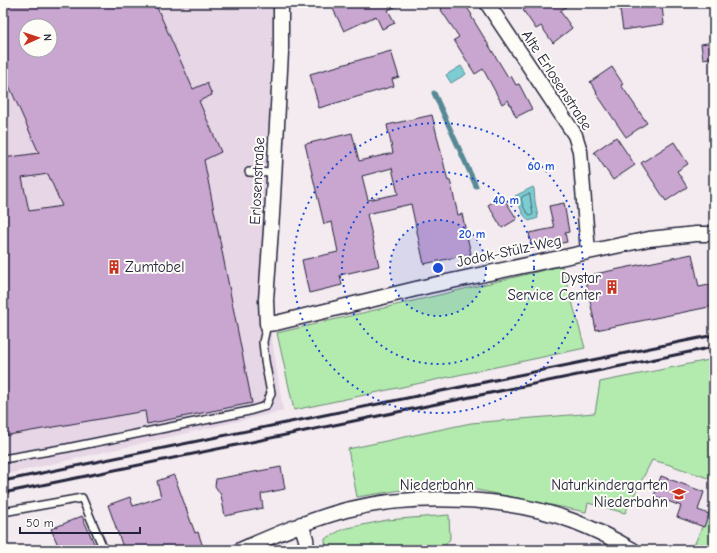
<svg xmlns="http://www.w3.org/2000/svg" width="717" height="553" font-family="'Comic Neue',sans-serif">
<rect width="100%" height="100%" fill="#f3ebef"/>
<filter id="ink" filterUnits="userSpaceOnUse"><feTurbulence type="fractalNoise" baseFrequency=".025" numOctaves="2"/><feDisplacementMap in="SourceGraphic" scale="8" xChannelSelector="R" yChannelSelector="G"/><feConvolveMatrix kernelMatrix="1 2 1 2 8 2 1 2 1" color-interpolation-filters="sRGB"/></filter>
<g filter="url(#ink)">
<path fill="#e6d6e6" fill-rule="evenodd" d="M3,3H274L267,162L262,274L283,411L3,475ZM26,26H50V50H26Z"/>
<path fill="#b3ebae" stroke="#6a8674" d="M562,266L585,348L294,410L277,333Z
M714,359V480L667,464L652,460L625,513L588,503L586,512L467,488H414L357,497L348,449L471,423L595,413L600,382Z
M714,500V550H692Z
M449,515L450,539L441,550H326L325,539L343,529L387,520Z"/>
<path fill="#7bcdd1" stroke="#578995" d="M461,66L466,74L451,83L446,75Z
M533,187L534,189L535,201L538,218L529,221L523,214L515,196Z"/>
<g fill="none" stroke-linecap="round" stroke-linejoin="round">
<path stroke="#466677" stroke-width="1" d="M528,194H530V196L533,214L531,216C525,213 523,205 521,199L522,197Z"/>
<path stroke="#578995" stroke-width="5" d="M434,93L476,186"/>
</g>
<path fill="#c9a6d0" stroke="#22223b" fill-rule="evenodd" d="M3,3H155L193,89L207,83L212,95L199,101L221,152L204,160L252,403L147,424L145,411L3,436V158L39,153L3,72ZM26,26H50V50H26ZM48,174L62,206L29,211L22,178Z
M345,3H404L388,10L395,23L382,29L376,16L344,31L333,9Z
M438,3H464L472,15L471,16L508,77L511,76L516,85L519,84L532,109L516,117L508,100L502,104L483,69L475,74L454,40L459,37L441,10L442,9Z
M534,3H571L560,11L572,28L553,43L541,26L536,29L523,10Z
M619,3H645L646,8L662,6L664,24L623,30Z
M714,42V57L703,59L701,44Z
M391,51L399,77L392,79L394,86L319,108L310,74Z
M612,67L623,84L621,85L647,123L626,137L596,93L597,92L590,82Z
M432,115L448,181L450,180L458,215L462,214L471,254L424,264L411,204L367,214L379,266L340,275L342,285L309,293L302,260L338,252L332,222L324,224L305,144L352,133L359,161L393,153L387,125ZM392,168L398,194L368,200L362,176Z
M616,137L635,165L613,180L594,152Z
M674,142L688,164L677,171L687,187L666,201L641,163Z
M502,196L517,219L502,228L488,205Z
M564,203L569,232L565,233L567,242L532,249L529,233L554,228L549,206Z
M692,254L699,287L714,284V306L596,330L585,276Z
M281,467L285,489L261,494L263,508L225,516L221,495L215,486L216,479Z
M174,475L195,533L198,532L204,550H124L108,505L130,497L133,506L161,497L157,481Z
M661,476L704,492L698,510L709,514L704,527L677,517L681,506L654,496Z
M82,516L97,550H60L51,529Z"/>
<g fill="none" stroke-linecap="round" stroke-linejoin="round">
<defs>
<path id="lane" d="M249,172L274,173
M3,459L67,448L249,411L266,406L271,393L265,361L263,342L267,324
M3,512L82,498L104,550"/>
<path id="street" d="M281,3V52L272,215L266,300L267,324L276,323L428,286L649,239L696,234H714
M487,3L575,135L580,151L588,252
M301,524L306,539L307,550
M240,550C275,535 309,520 346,510C413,493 508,496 573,521C594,529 614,539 633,550"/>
</defs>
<use href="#lane" stroke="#22223b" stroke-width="10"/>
<use href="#street" stroke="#22223b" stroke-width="17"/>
<use href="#lane" stroke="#fdfcf7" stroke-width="7"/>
<use href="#street" stroke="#fdfcf7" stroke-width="14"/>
<path stroke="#22223b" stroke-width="3" d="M3,481L714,335
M3,493L714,347"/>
</g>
</g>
<circle cx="438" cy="268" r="48" fill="#1d4ed8" fill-opacity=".12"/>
<g fill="none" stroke="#1d4ed8" stroke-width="2" stroke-dasharray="2 4">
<circle cx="438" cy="268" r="48"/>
<circle cx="438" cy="268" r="96"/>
<circle cx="438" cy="268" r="145"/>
</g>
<defs>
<symbol id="building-bare" viewBox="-9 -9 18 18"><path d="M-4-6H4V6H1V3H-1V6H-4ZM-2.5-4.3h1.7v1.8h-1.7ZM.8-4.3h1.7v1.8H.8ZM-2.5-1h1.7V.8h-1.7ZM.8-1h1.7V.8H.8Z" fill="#c8321e" stroke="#fdfcf7" stroke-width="2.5" paint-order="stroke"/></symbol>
<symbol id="school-bare" viewBox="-9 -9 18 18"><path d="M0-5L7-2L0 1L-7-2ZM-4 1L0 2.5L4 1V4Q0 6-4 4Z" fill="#c8321e" stroke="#fdfcf7" stroke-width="2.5" paint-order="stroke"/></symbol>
</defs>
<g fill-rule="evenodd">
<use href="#building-bare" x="104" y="257" width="20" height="20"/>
<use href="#building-bare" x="602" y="277" width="20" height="20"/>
<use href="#school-bare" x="669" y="484" width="20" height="20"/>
</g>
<g text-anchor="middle" stroke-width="4" stroke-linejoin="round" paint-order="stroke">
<g font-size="15" fill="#22223b" stroke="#fdfcf7">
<text transform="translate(557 80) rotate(57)" y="5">Alte Erlosenstraße</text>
<text transform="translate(257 181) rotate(-87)" y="5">Erlosenstraße</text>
<text transform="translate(509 251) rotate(-12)" y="5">Jodok-Stülz-Weg</text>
<text x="437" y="490">Niederbahn</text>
</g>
<g font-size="15" fill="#22223b" stroke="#fdfcf7" text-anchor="end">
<text x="125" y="272" text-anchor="start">Zumtobel</text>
<text x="601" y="283">Dystar<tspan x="601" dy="17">Service Center</tspan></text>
<text x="668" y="490">Naturkindergarten<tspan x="668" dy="17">Niederbahn</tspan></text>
</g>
</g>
<circle cx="438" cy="268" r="6" fill="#1d4ed8" stroke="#fdfcf7" stroke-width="2"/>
<g font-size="12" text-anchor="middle" font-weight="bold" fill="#1d4ed8" stroke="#fdfcf7" stroke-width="4" stroke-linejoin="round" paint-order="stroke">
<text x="541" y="170">60 m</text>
<text x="506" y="204">40 m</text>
<text x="472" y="238">20 m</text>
</g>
<rect width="717" height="553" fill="none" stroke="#fdfcf7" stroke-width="16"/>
<rect x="8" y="8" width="701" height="537" fill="none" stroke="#22223b" stroke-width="1.5" filter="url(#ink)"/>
<g transform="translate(38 38) rotate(87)"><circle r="19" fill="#fdfcf7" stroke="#a5a5ac"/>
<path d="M0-3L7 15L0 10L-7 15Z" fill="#c8321e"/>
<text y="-6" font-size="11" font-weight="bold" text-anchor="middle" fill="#22223b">N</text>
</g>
<path d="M20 527v6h120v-6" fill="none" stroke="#22223b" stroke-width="2"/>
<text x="26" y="527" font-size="12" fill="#22223b" stroke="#fdfcf7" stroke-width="3" paint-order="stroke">50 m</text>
</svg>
